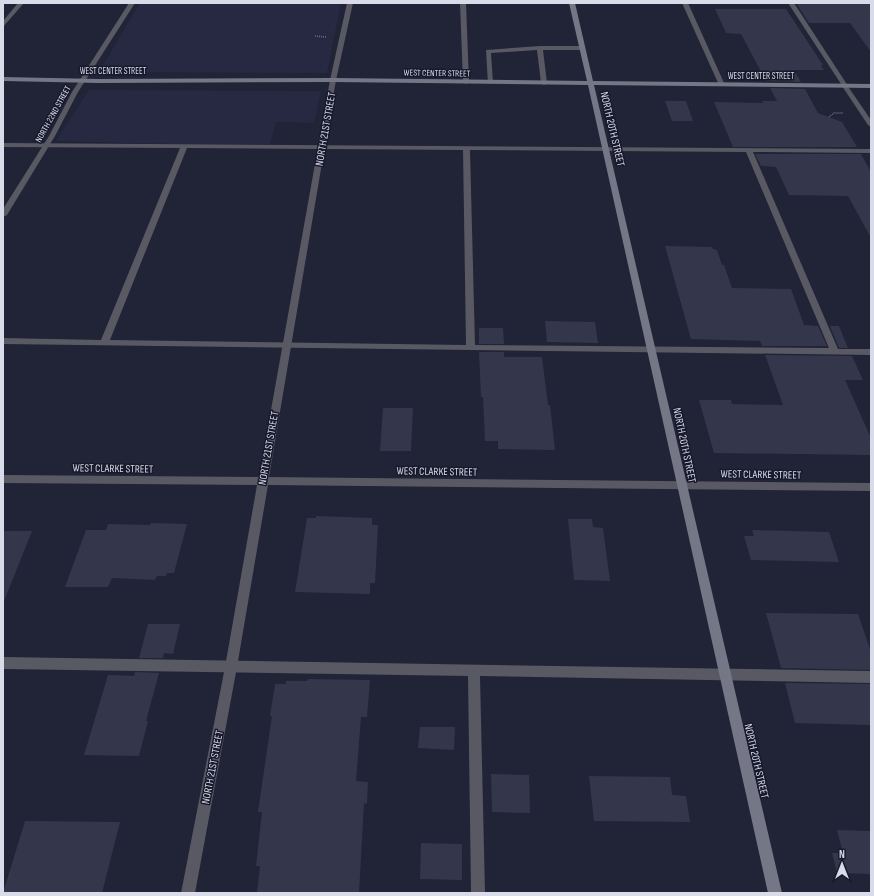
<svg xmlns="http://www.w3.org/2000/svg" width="874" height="896" font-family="'Sofia Sans Condensed',sans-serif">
<rect width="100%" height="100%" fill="#212336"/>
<path fill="#272943" d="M140,3H341L327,73L99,72Z
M89,90L321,91L314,123L276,122L270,144H176L56,141Z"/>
<path fill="#34374b" d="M796,3H871V52L850,23H809Z
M715,9H786L823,65H821L824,70H794L801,82L766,81L741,34L726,33Z
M770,88L805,89L818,113L842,122L857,147H733L714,102L763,103L762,101H777Z
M665,101H686L693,121H672Z
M755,154H861L871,172V238L848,196L789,195L776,167L761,166Z
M665,246L712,247L713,249L717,250L722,265H724L732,288L791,289L804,325L818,326L827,346H762L760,341L691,339Z
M545,321L595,322L598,343L547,342Z
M830,326H839L848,348H839Z
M479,328H503L504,344H479Z
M479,352H504V357H542L548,405H550L555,450L498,449V441H485L483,397H481Z
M765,355L852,356L863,380H845L871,438V455L714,453L699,400H731L732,404L783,405Z
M383,408H413L411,451H380Z
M316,516L372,518V525H378L375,583H370V594L295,592L307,518H316Z
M568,519H592L593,527L603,528L610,581L574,580Z
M151,523L187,524L174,573H167L166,576H157L155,580L112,578L108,587H65L86,530H106L108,524L150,525Z
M752,530L829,532L839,562L751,560L744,536H754Z
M3,531H32L4,601H3Z
M766,613L858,614L871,652V670L781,668Z
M148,624H180L173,654L164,653L163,658H139Z
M135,672L159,673L146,721H148L139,756L84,755L108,675L134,676Z
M308,679L370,680L367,717H361L356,781L368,782L367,804L364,803L359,893H257L260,866H256L262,812H258L272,716H270L275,684H286V681H307Z
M785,683L871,684V725L795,723Z
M420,727H455L454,750L418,748Z
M491,774L529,775L530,813L492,812Z
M589,776L670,777L672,795L686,796L690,822L594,821Z
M25,821L120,822L102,893H3Z
M837,830L871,831V874L837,873L832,853H843Z
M421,843L462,844V880L420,879Z"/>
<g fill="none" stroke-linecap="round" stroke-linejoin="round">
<path stroke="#6d6f7f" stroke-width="1.5" stroke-dasharray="1 1" stroke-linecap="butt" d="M315,36L326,37
M829,117L834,113H843"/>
<path fill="#585963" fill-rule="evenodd" d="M18,3H24L3,27V21Z
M460,3H466L469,82L466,84L463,82Z
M788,3H794L848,86L847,87H843Z
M540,46H582L585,48L582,50H543L547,83L544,85L541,83L537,50L491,53L493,83L488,84L486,50Z
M3,143L871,149V153L753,152L838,349H871V355L3,344V338L101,340L180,148L3,147ZM187,148L463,150L466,345L110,340ZM470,150L746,152L829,348L475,345Z
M3,657L871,671V683L480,676L485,893H471L468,676L3,669Z"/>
<path fill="#585963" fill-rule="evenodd" d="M129,3H135L78,92L55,136L7,215L3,217V209L49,136L72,92Z
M347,3H353L336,80L269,477L871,483V491L268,485L237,667L195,893H181L225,667L257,485L3,483V475L259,477L330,80Z
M682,3H688L725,85L724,86L719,85Z
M843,85H847L871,120V127L868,125L842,86Z"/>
<path fill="#757787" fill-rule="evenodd" d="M569,3H575L593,81L871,84V88L594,85L782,893H768L588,85L333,82L99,83L3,81V77L99,79L333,78L587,81Z"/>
</g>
<g text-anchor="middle" stroke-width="3" stroke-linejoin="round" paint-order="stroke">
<g font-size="9" fill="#d9dbe8" stroke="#18192c">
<text x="113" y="74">WEST CENTER STREET</text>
<text transform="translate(437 73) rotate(1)" y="3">WEST CENTER STREET</text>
<text x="761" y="79">WEST CENTER STREET</text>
<text transform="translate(53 114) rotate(-61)" y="3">NORTH 22ND STREET</text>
</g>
<g font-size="11" fill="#d9dbe8" stroke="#18192c">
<text transform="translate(325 129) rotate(-80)" y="4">NORTH 21ST STREET</text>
<text transform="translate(613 129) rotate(77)" y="4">NORTH 20TH STREET</text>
<text transform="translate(685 445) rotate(78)" y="4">NORTH 20TH STREET</text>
<text transform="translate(268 448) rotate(-80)" y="4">NORTH 21ST STREET</text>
<text transform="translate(113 468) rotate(1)" y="4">WEST CLARKE STREET</text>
<text transform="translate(437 471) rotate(1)" y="4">WEST CLARKE STREET</text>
<text transform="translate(761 474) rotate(1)" y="4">WEST CLARKE STREET</text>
<text transform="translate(757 761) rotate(77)" y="4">NORTH 20TH STREET</text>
<text transform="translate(212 767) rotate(-79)" y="4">NORTH 21ST STREET</text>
</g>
</g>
<rect width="874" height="896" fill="none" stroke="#d9dbe8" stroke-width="8"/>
<g transform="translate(842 864)" stroke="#18192c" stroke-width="3" paint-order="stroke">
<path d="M0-3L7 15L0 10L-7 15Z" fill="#d9dbe8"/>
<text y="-6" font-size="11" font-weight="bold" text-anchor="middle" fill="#d9dbe8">N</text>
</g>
</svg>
